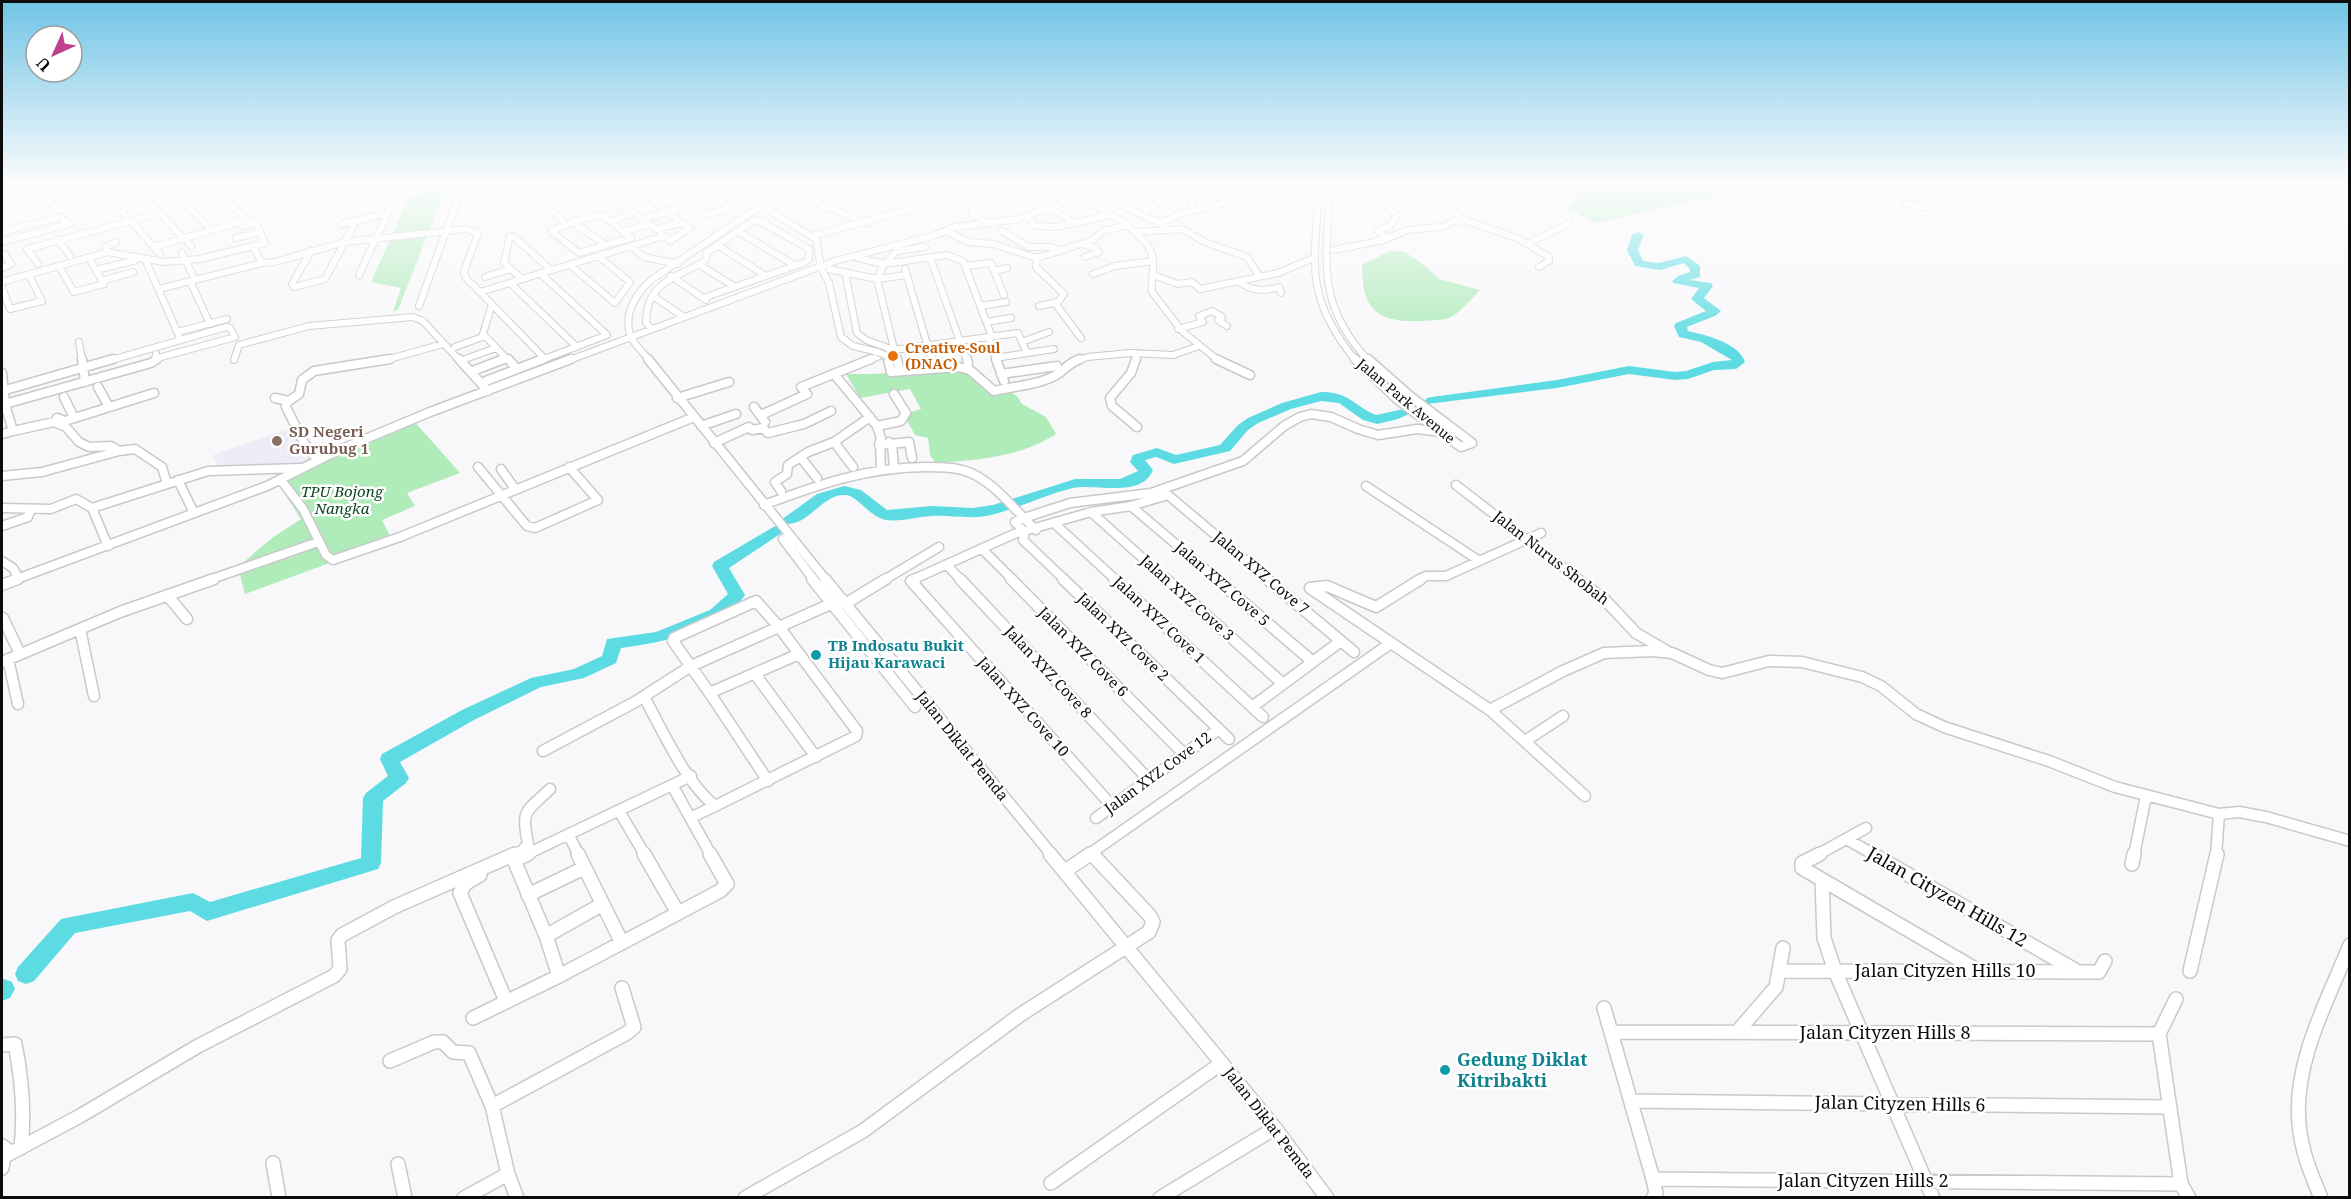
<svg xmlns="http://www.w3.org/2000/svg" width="2351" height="1199" font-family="'Noto Serif',serif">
<rect width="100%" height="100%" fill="#f8f8fb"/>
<path fill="#eeecf7" d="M292,428L312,458L293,466L220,469L213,455Z"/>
<path fill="#b0ebba" d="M1598,185H1748L1726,194L1596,223L1568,208L1577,193Z
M439,189L449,195L442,198L398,310L393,311L401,288L371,282L408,200L418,194Z
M1390,251L1405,252L1428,268L1439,279L1480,290C1472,298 1463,309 1453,316C1446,321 1431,320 1422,321C1376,323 1362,309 1362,265Z
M958,368L973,374L987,392L1007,390L1017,396L1022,404L1046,417L1056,434C1021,457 976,460 936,463L930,455L928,438L915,435L906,419L911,412L921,409L910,389L860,398L846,374H873Z
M414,421L460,473L407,493L415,506L382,520L392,540L245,594L238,567L272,538L301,519L279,485L326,458Z"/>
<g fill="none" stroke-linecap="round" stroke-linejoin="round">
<path fill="#5cdbe2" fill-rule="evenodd" d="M1638,232L1644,235L1638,250L1643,261L1659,263L1686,256L1700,266V277L1690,280L1711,283L1713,286L1704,298L1721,311L1715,316L1689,326L1687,327L1688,331C1706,335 1739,343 1745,362L1736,369L1714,370L1688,379L1675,380L1629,374L1557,388L1427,404L1425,401L1427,398L1432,397L1557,380L1629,366L1675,372L1686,371L1713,362L1732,360L1701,342L1679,337L1674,326L1676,323L1706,311L1691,299L1699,288L1674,283L1672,281L1680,275L1690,272V269L1684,263L1660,270L1635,266L1627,250L1632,235Z
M1321,392C1348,391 1354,406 1376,415L1404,409L1411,413L1398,419L1377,424L1363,420L1339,403L1321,401L1291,409L1258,423L1248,430L1230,451L1174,464L1156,457L1145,460L1153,470C1141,499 1096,483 1073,488C1043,495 1016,510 986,516C968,519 950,515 931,516C916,517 901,522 886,520C869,517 857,494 844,495C821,495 806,529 784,523L781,520L817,494L844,486L861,490L887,510L932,506L973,508L993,505L1075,479H1120L1138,471L1130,462L1133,455L1157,448L1176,455L1220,445L1238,425L1248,418L1282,403Z
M775,526L783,531L780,534L729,568L745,595C722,631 660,643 621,648L616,663L584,678L541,687L474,720L400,762L409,778L406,783L383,801L381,863L378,869L207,921L190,911L75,933L34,981L26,984L18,981L15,974L18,967L61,919L193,893L210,902L361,858L363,798L366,793L388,776L380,759L382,754L462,710L531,678L574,669L602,656L607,639L656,632L710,610L728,594L712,566L714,562Z
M4,979L12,982L15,989L10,998L2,1001V980Z"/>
<defs>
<path id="minor-far3" d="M106,185L117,196
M160,185L123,194L128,198L178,185
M1062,185C1086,201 1144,227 1152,255C1156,267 1150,280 1152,292L1182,331L1219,361
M1134,185L1145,192L1193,201
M1320,185C1314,262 1303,296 1356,361
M1330,185C1327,258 1314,303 1369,361
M1366,185L1365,187L1379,196L1397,215L1390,226L1378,231L1386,238
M1416,185L1465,220L1519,239L1549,257V261L1539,267
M738,186L764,202
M169,187L212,230
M74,188L87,204
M536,193L562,220
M141,194L191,246
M680,195L708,214L732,208L702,187
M47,196L56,209L61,210L123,194
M799,196L867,223
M510,200L571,185
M1905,204L1930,208L1942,198L1968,185
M760,205L816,239L821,268L829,283L841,337L853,346L878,352
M1121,205L1160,223
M1192,206L1197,185
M625,207L656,229L682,223L652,200
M1050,207L1074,223L1109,215
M1147,210L1168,198L1172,185
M123,212L160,254
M972,213L987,223
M597,215L604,216L631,238L606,245L572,222Z
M1027,216L1036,226L1056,227L1074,223
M643,219L742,189
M611,221L633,213
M572,222L551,231L579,253L606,245
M342,224L388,213
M243,226L256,222L265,243L253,246
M1166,228L1160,223L1182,213L1221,204L1259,185
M626,231L650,224
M737,231L796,266
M945,231L969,242L993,244L1037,258L1093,240L1102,231L1125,226
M1002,231L1028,247H1051L1060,250
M2,232L60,217L69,224L2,242
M1136,232L1182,229L1205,242L1247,257L1259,276
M660,233L670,241L690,228L685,224
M812,236L998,185
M236,238L260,232
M58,240L70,256
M1082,244L1096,248L1099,252L1085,257
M1527,244L1569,223
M717,245L766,276
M631,246L644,257L678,264
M153,247L248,220L210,185
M1333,250L1384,240L1407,230L1441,227L1455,221L1465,220
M311,251L292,284L294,287L325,279L356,221
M108,252L105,247L116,242
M182,253L195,280
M2,255L5,254L11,264L2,268
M930,257L967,361
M858,258L884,264L947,255L963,261L992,337
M1037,258L1036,267L1064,294L1058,302L1039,306
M145,259L179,336
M38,264L27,249L160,213
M570,265L615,303L630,282L598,256
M700,265L735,287
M59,266L74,292L104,284L89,258
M965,266L991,263L1004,295
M829,269L877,279L907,275
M905,269L932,361
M96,270L136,260
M994,271L1007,268
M845,272L857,333L866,340L894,350
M1093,274L1115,266L1153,261
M359,275L390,208
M1153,275L1178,284L1192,282L1200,289L1278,273L1311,259
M671,276L706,300
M485,277L510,269
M522,279L504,263L510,236H513L551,270
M102,281L133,272
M190,281L210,324
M1238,281C1250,291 1264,292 1279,287L1281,293
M2,282L108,252L164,262L200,259L253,246L262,263L275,262L345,242L466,229L478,233L464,272L466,278L480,292L664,236
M510,283L577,347
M2,287L10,309L42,301L29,275
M159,289L262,263
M480,292L545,359
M653,296L681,315
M1055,303L1081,338
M492,304L483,334L509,361
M419,306L459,195
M980,306L1006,302
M986,322L1011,318
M650,327L646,323C646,280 678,278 706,260V253L753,221L758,220L809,249V259L806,262L703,298
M1178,329L1203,322L1199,316L1212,311L1222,317L1218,320L1227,326
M177,332L227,319
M988,337L997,361
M79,342L82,361
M1022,342L1049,332
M239,345L309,326L413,317L423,321L460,361
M455,347L485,336
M887,356L888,361
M995,358L1054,349
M465,359L496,348
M234,360L239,345
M108,361L226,327L230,328L235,337L158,358
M155,361L156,354
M382,361L443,344
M500,361L507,358
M539,361L607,335L540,273
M567,361L835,261L932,236L955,227L1019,219L1078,197
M650,361C644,353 632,343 630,334C624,313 636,294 651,280L791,185
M867,361L894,350L1018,333L1027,353
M897,361L877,279L884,264L897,251L925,247
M1075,361L1088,357L1130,353L1173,355L1199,346
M1136,361V353"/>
<path id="minor-far2" d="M82,359L85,382
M459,359L488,391
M508,359L517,369
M648,359L826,580
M888,359L891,372L959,367L970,370L994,391C1014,386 1039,385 1056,375C1067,369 1066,364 1080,359
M897,359L899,368
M932,359L934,366
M967,359L968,363
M996,359L1004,381
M1136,359L1131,373L1110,398L1112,406L1137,427
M1216,359L1250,375
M1355,359L1398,400L1461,447L1472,443
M1368,359L1410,396L1472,443
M475,370L504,359
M2,373L5,404L13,431L2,434
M834,374L877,426L881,438
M1001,374L1057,366
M486,381L543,359
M98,387L109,407
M2,391L113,359
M64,397L74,418
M275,398L289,401
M677,398L729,382
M5,404L151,363L157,359
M754,407L765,422
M761,415L807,394L801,387L871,359
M57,418L65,421L154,393
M701,426L736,414
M877,426L901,421L906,413L894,394
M13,431L54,422L66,427L79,442L89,447L111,446L119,451L135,449L162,467L167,484
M880,441L881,469
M834,442L853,467
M889,442L892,444L894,468
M714,443L749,427L752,430L763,428L768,433L804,424L831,411
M879,445L909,442L912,458
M801,458L817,478
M317,460L303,441L286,407V403L299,394L302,380L314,371L390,359
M478,467L527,526L535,528L598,500L569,467
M501,469L515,489
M2,476L42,472L119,451
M178,480L194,513
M281,480L303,509L326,555L333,560L400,537L694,417
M1456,485L1579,580
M1366,486L1478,560
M781,491L775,482L787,474L788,465L808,452L834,442L870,417
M764,505C817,485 868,467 926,467C941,467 957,467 971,473C993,483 1008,502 1024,518L1070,503L1151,493L1243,461L1284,426L1300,417L1311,414L1331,417L1358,429L1378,435L1417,429L1441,432
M1131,506L1218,580
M2,508L51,509L76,499L92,508L208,471L300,468
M92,508L108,546
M1091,512L1167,580
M1055,524L1116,580
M2,526L28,517L31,509
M1025,532L1023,540L1065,580
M1025,532L1015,522L1024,518L1036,530
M783,539L814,580
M982,549L1013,580
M2,561L13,568L19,579
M947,565L961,580
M14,580L267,486L339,450L430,412L571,359
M209,580L318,542
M884,580L939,547
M912,580L1014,534L1091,512L1131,506L1168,495L1269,580
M1419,580L1426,576H1446L1541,533"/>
<path id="minor-far1" d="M812,579L915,707
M825,579L1052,855
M916,579L911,581L1112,806
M960,579L1149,780
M1011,579L1184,754
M1063,579L1229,739
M1114,579L1263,717
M1166,579L1283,684
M1216,579L1313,662
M1267,579L1354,652
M1577,579L1606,601L1636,633L1667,651
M2,585L18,579
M1310,588L1490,710L1585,796
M1310,588L1327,586L1376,607L1421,579
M167,595L187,619
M845,604L886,579
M3,618L20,654
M80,629L94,696
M8,659L18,704
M2,662L120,612L214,579
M755,674L816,757
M644,697C663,731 685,782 715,806L856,736L857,731L779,627L756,601L674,638L673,641L711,695
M1252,707L1341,641
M1490,710L1563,671L1604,653L1653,651L1672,653L1709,670L1722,673L1769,661L1802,662L1862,677L1881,686L1916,714L1944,727L2049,761L2115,787L2219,814L2239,812L2266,817L2350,841
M1525,741L1563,716
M543,751L635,702L691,666L842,599
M768,781L711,695L714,691L799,654
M672,785L711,855
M619,811L645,855
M692,817L715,806
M1096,818L1219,729
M569,836L579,855
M1848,840L1875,855
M512,855L522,851L528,844C521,809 525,813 550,789
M525,855L691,776
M1088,855L1091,853
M1093,855L1091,853L1391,643
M1817,855L1866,828
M2134,855L2146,796
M2216,855L2219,814"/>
<path id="minor" d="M578,854L622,943
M644,854L678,913
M1050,854L1275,1128L1327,1198
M1820,854L1802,863V868L1977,970
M1872,854L2075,970
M517,859L528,854
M514,860L546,936L559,976
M2132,864L2134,854
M1065,871L1090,854
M480,875L465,884L460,893L506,1001
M1822,880L1824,938L1835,971L1933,1198
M528,895L584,868
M546,936L601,905
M1779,971L2099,972L2105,961
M2190,971L2217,854
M2176,999L2159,1034L2181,1184L2189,1198
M1604,1008L1653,1179L1656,1193L1653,1198
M473,1018L559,976L720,891L727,884L710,854
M1611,1032L2159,1034
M1737,1032L1776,987L1783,948
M2,1045L15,1044C22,1079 25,1112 21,1148
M390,1061L434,1042H443L453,1052L469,1053L492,1106L508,1174L517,1198
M1631,1101L2169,1107
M492,1106L627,1033L634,1027L622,988
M2,1146L5,1148L2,1168
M5,1156L80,1116L198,1046L334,976L340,969L338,940L342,935L394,907L515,854
M273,1163L279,1198
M398,1164L405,1198
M1653,1179L2181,1184
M1051,1183L1222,1063
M464,1198L508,1174
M745,1198L863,1131L1020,1015L1149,932L1153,922L1150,916L1092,854
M1160,1198L1275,1128
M2321,1198C2311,1174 2301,1150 2299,1124C2293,1062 2328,1000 2350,945"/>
</defs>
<use href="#minor-far3" stroke="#c9c8cb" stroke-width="8"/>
<use href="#minor-far2" stroke="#c9c8cb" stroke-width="11"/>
<use href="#minor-far1" stroke="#c9c8cb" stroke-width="13"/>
<use href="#minor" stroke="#c9c8cb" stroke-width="16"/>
<use href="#minor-far3" stroke="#fff" stroke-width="6"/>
<use href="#minor-far2" stroke="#fff" stroke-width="8"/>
<use href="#minor-far1" stroke="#fff" stroke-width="10"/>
<use href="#minor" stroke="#fff" stroke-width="13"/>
<defs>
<path id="minor-bridge" d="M878,352L887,356"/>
</defs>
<use href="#minor-bridge" stroke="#c9c8cb" stroke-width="8" stroke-linecap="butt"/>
<use href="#minor-bridge" stroke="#fff" stroke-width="6"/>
</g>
<linearGradient id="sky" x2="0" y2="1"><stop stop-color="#70c4e6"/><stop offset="0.52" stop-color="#fcfcfd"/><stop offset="1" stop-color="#fcfcfd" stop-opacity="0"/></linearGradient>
<rect width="2351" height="353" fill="url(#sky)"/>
<circle fill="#e8710a" stroke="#fff" stroke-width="2" cx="893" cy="356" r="6"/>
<circle fill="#8d6e63" stroke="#fff" stroke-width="2" cx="277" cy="441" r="6"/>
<g fill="#0f9aa8" stroke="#fff" stroke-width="2">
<circle cx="816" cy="655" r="6"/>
<circle cx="1445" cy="1070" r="6"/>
</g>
<g text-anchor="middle" stroke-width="5" stroke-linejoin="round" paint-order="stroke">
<g font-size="14" font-weight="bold" fill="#c56008" stroke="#fff" text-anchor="start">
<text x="905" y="353">Creative-Soul<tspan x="905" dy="16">(DNAC)</tspan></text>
</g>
<g font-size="14" fill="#0c0c0d" stroke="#fff">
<text transform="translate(1406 401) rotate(40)" y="5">Jalan Park Avenue</text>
</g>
<g font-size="15" font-weight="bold" fill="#785e54" stroke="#fff" text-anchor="start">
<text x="289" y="437">SD Negeri<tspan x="289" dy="17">Gurubug 1</tspan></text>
</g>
<g font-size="15" font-style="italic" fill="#0e4520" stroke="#fff">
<text x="342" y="497">TPU Bojong<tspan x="342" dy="17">Nangka</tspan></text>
</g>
<g font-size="15" fill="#0c0c0d" stroke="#fff">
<text transform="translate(1551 558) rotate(38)" y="5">Jalan Nurus Shobah</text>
<text transform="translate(1261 573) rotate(40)" y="5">Jalan XYZ Cove 7</text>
<text transform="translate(1222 584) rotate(41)" y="5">Jalan XYZ Cove 5</text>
<text transform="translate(1187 598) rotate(42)" y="5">Jalan XYZ Cove 3</text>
<text transform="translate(1159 620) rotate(43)" y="5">Jalan XYZ Cove 1</text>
<text transform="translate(1123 637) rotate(44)" y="5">Jalan XYZ Cove 2</text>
<text transform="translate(1083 652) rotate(45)" y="5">Jalan XYZ Cove 6</text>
<text transform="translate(1048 672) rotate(47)" y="5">Jalan XYZ Cove 8</text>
<text transform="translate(1023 707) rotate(48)" y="5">Jalan XYZ Cove 10</text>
<text transform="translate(962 746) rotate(51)" y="5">Jalan Diklat Pemda</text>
<text transform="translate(1158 773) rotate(-36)" y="5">Jalan XYZ Cove 12</text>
<text transform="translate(1269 1123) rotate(52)" y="5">Jalan Diklat Pemda</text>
</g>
<g font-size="15" font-weight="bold" fill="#0d838f" stroke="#fff" text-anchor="start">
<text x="828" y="651">TB Indosatu Bukit<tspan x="828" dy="17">Hijau Karawaci</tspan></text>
</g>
<g font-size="18" fill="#0c0c0d" stroke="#fff">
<text transform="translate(1947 897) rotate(30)" y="6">Jalan Cityzen Hills 12</text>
<text x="1945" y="977">Jalan Cityzen Hills 10</text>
<text x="1885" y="1039">Jalan Cityzen Hills 8</text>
<text transform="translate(1900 1104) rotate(1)" y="6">Jalan Cityzen Hills 6</text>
<text x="1863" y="1187">Jalan Cityzen Hills 2</text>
</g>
<g font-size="18" font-weight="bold" fill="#0d838f" stroke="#fff" text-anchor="start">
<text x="1457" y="1066">Gedung Diklat<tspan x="1457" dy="21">Kitribakti</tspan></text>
</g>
</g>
<rect width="2351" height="1199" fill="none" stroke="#0c0c0d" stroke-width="6"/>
<g transform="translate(54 54) rotate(225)"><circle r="28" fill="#ffffff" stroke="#9e9e9e" stroke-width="1.5"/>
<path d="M0-4.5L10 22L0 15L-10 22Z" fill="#c0418d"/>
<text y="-9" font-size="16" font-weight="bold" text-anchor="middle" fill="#0c0c0d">U</text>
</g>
</svg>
